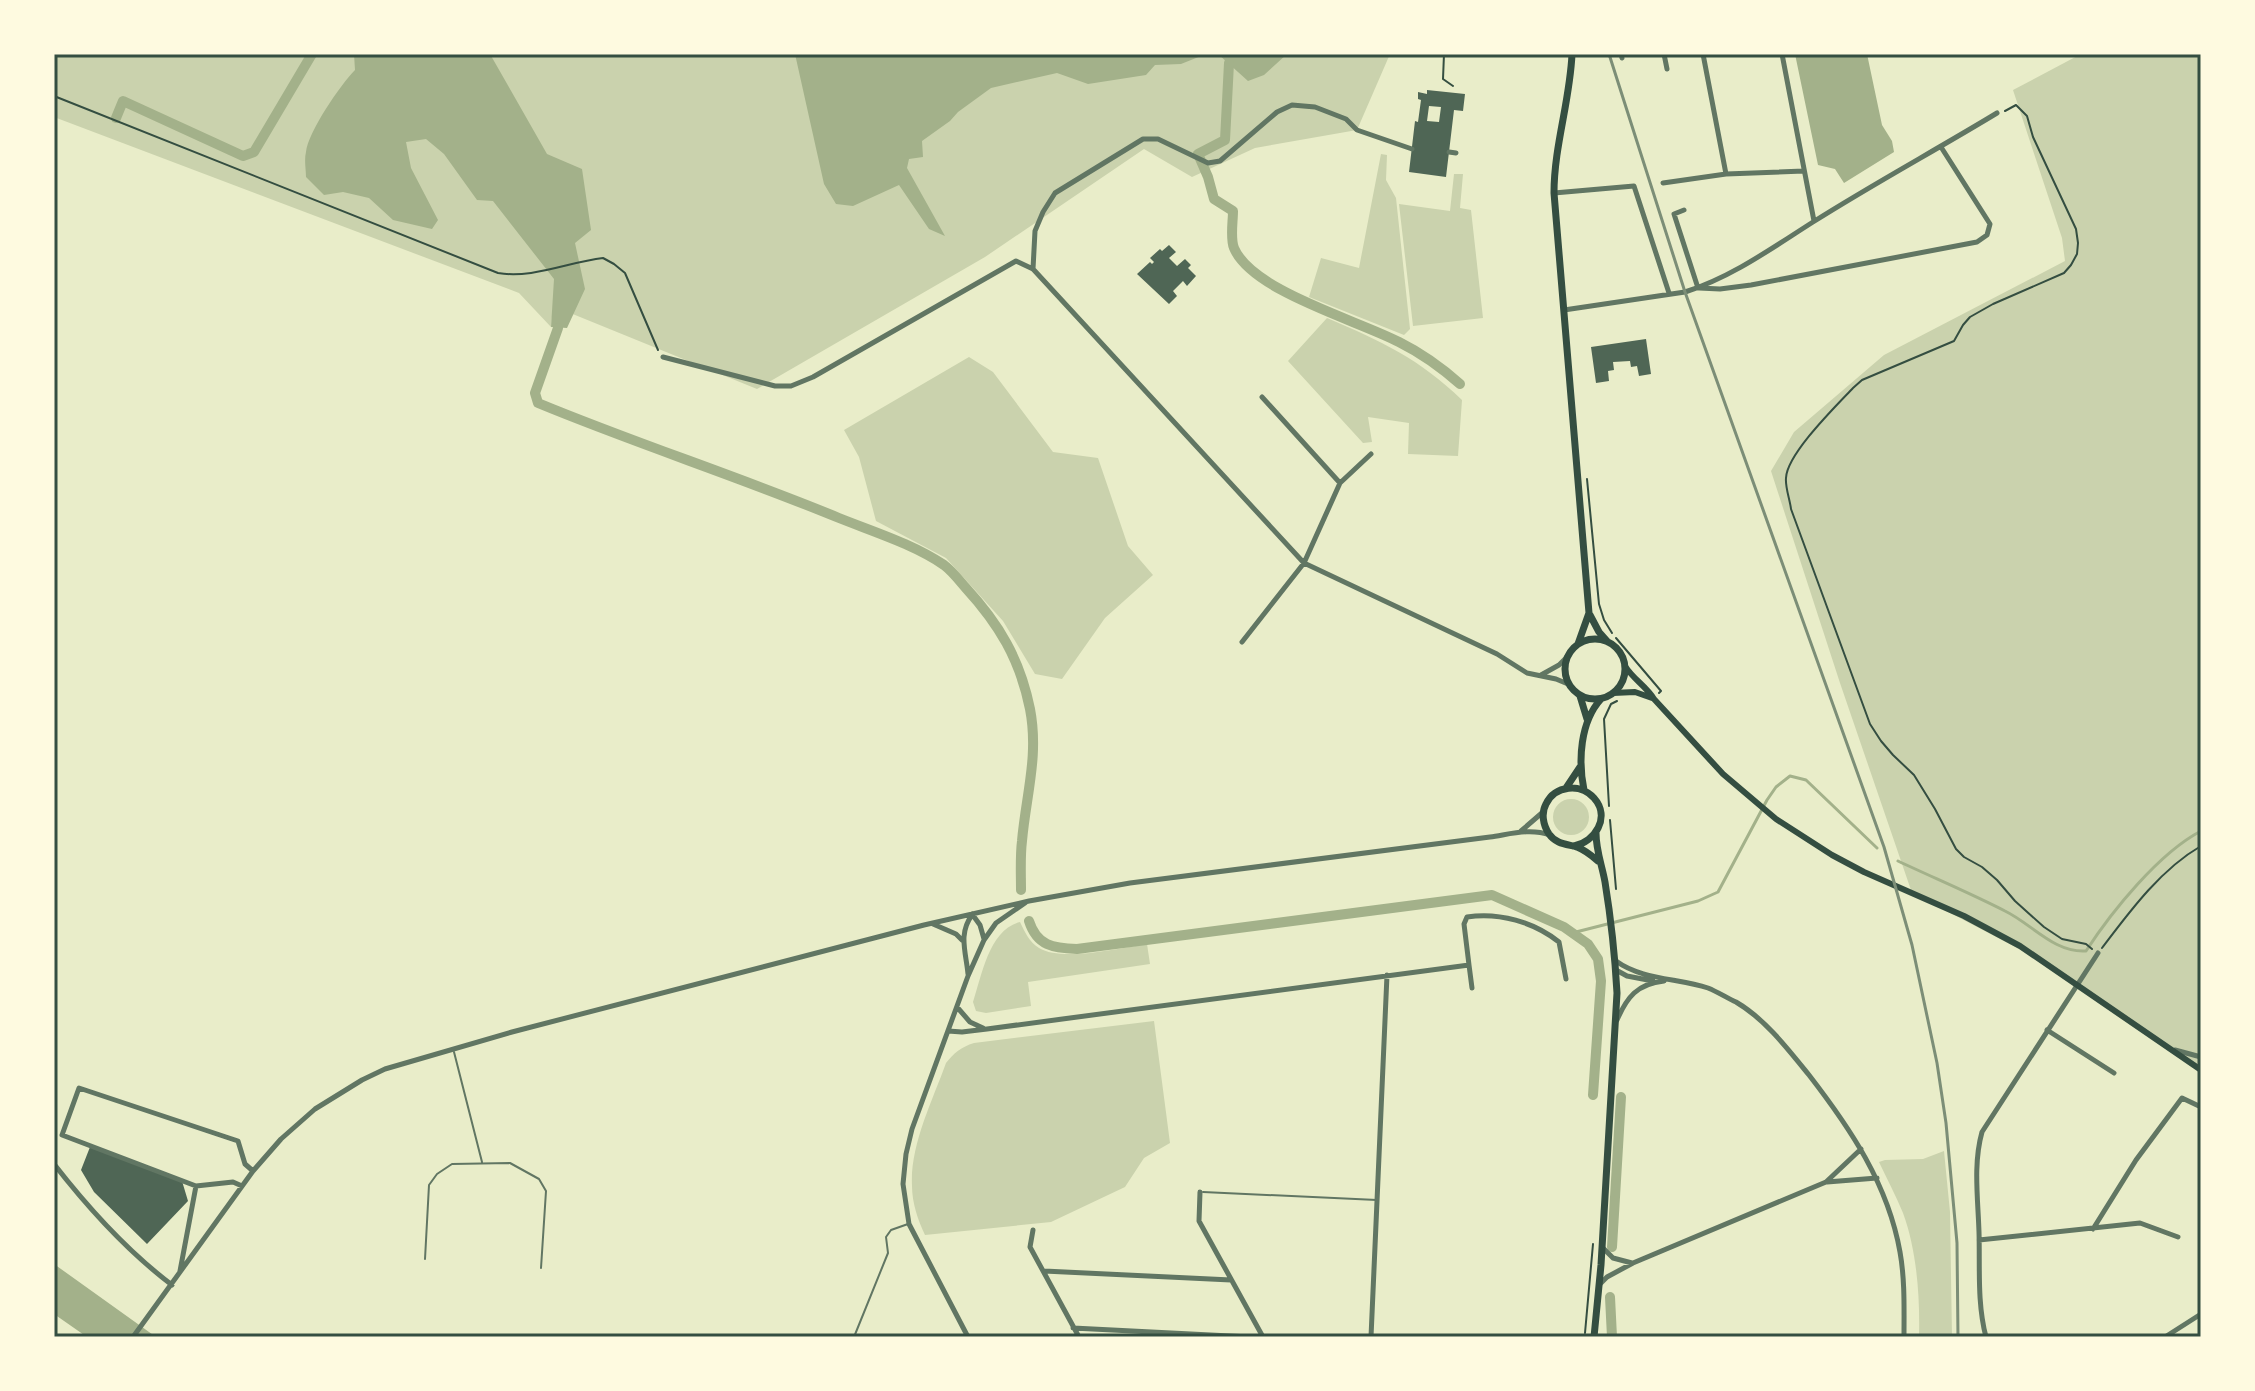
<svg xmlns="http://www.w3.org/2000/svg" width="2255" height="1391" font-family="'IBM Plex Sans',sans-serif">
<rect width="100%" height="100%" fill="#e9edc9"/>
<path fill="#cad2ad" d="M54,54H1390L1357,130L1255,148L1192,177L1144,149L985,257L757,389L553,306L551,327L519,293L54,117Z
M2081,54H2201V1070L2042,961L1912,893L1840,683L1771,471L1794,432L1884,355L2065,261L2062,238L2013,90Z
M1381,154L1387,155L1386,180L1396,198L1410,329L1404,335L1309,297L1321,258L1359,268Z
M1454,174H1463L1460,208L1471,210L1483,318L1413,326L1399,204L1450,211Z
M1327,318C1381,341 1420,359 1462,400L1458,456L1408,454L1409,423L1368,417L1372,442L1363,443L1288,361Z
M969,357L993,372L1053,452L1098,458L1128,546L1153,575L1105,618L1062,679L1035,674L1003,621L946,558L876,521L859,457L844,430Z
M1553 817a18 18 0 1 1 36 0a18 18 0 1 1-36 0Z
M1020,922C1025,932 1029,942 1039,948C1062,962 1120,948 1147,944L1150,964L1028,982L1031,1006L986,1013L976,1011L973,1002C982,975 989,930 1020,922Z
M1154,1021L1170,1143L1144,1158L1125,1187L1051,1222L925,1235C918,1220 912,1203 912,1186C910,1145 932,1102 946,1063C954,1053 961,1047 974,1043Z
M1944,1151L1950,1212L1952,1337H1919C1920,1297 1917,1251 1903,1213C1896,1196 1887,1179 1879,1162L1885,1160L1923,1159Z"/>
<path fill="#a3b18a" d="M354,54H490L547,154L582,169L591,230L575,243L585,289L567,328L551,327L554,279L493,201L477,200L444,154L426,139L406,142L411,168L438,220L432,229L393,220L369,198L343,192L324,195L306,177C306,169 304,160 306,152C308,132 341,84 355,70Z
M795,54H1206L1181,64L1155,65L1146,75L1088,84L1057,73L991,88L958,112L950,121L922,141L923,157L909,159L907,168L945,236L929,229L899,185L853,206L836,204L824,184Z
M1218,54H1287L1264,75L1248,81Z
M1795,54H1867L1882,125L1892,141L1894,152L1844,183L1835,169L1818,165Z
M54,1264L156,1337H87L54,1314Z"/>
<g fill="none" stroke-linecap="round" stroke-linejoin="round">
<path stroke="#a3b18a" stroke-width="3" d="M1898,861C1934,878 1970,893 2005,911C2032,924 2054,953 2086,951C2112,911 2159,853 2201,831
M1572,933L1698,901L1718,892L1767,800L1776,787L1790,776L1806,780L1877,848"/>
<path stroke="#a3b18a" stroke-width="10" d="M1229,63L1225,140L1198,154L1208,177L1214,199L1233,211C1233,222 1230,238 1234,248C1252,291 1357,320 1399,342C1421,353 1442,368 1460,384
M116,118L123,101L243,156L254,152L312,54
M558,328L535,393L538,403C637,444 740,477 839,518C874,532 913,544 944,565C952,571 959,580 965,587C999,624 1020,659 1030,709C1039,756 1026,795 1022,841C1020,857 1021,874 1021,890
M1029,921C1037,946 1053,948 1077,949L1492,895L1564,927L1588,944L1598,959L1601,981L1593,1095
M1612,1247L1621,1097
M1610,1297L1612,1337"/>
</g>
<path fill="#4f6655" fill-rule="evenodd" d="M1427,90L1465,94L1463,111L1454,110L1446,177L1409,172L1415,121L1418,122L1421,100L1418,99V92L1427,94ZM1429,106L1441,107L1439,122L1427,121Z
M1169,245L1176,252L1169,258L1177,266L1185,259L1191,265L1188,268L1196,276L1187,286L1183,281L1173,291L1177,296L1169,304L1137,274L1150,262L1152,264L1154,262L1150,258L1160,249L1162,251Z
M1646,339L1651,374L1639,376L1637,366L1631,367L1630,361L1613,362L1614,370L1608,371L1609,381L1596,383L1591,347Z
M90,1147L182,1181L188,1201L147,1244L94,1192L81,1170Z"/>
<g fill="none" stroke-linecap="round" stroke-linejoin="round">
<path stroke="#344e41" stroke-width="2" d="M1444,54L1443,79L1453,86
M54,96L498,273C532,279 568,262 603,258L614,264L625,273L658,350
M2005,111L2016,105L2027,116L2033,137L2076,229L2078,243L2077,254L2071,265L2064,273L1993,304L1970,317L1963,325L1954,341L1862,380L1853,388C1836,406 1787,454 1786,478C1785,487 1790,500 1791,509L1870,724L1881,741L1893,755L1914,775L1935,809L1956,849L1964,857L1982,867L1997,880L2015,901L2044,927L2062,939L2086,944L2092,949
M1587,479L1599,604L1604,620L1612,633
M1616,638L1661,691L1659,693
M1609,806L1604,719L1611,704L1617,701
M1610,820L1616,889
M2102,948C2130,911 2161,869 2201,846
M1585,1333L1593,1244"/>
<path stroke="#617663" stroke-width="2" d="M454,1052L482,1162
M1203,1192L1377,1200
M425,1259L429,1185L437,1174L452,1164L510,1163L539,1179L546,1191L541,1268
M854,1337L888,1253L886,1237L891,1230L908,1224"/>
<path stroke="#617663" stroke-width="5" d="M1621,54L1622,58
M1664,54L1667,69
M1703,54L1726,174
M1782,54L1814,221
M1449,152L1456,153
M1663,183L1726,174L1804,171
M1554,193L1634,186L1669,293
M1684,210L1674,214L1698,288
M1033,269L1304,563L1497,654L1527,673L1556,679L1568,684
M1699,288L1720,289L1751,285L1977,242L1987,235L1990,224L1941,147
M1564,310L1685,292C1732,277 1772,248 1813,222C1873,184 1936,150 1997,113
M663,357L775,386H791L813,377L1016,261L1033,269L1035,231L1043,212L1055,193L1143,139H1158L1208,163L1220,161L1277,112L1292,105L1315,107L1346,119L1357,130L1412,149
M1262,397L1340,483
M1242,642L1304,563L1340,483L1371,454
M1541,675L1559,665L1566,658
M1521,831L1543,812
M972,914L980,925L984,939
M933,924L956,934L962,940
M1616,961C1642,980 1678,978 1708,988C1718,992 1727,998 1736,1002C1765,1019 1788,1049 1809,1075C1850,1128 1888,1184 1900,1252C1905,1280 1904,1309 1904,1337
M1469,965L1464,924L1467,917C1499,912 1534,922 1559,942L1566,979
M1616,970L1627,976L1653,981
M968,974C966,952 958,934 972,915
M957,1007L970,1022L983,1028
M1617,1020C1627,997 1637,984 1664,981
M2047,1030L2114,1073
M948,1031L962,1032L987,1029L1469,965L1472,988
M2175,1050L2201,1057
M54,1164C89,1209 127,1251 172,1285
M1827,1182L1877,1178
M242,1186L233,1182L196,1186L62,1135L79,1088L238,1141L245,1164L253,1171
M1200,1192L1199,1221L1263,1337
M2093,1229L2136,1160L2182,1098L2201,1107
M1033,1230L1030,1247L1079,1337
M1979,1240L2140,1223L2178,1237
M1602,1247L1613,1258L1632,1263
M180,1271L196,1186
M1044,1271L1231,1280
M1599,1285L1607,1277L1633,1263L1826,1182L1861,1149
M1073,1328L1250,1337
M133,1337L253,1171L281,1139L315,1109L362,1080L385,1069L512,1032L924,925L1029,901L1130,883L1490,837C1511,834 1530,828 1550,835
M968,1337L909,1224L903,1184L906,1154L912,1129L968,976L984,940L996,923L1025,903
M1371,1337L1387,975
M1986,1337C1977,1303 1980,1267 1979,1232C1978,1199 1973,1164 1982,1132L2098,953
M2165,1337L2201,1314"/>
<path stroke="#344e41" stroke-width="6" d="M1625,666C1633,679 1646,686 1654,699L1723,774L1776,819L1832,855L1864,872L1964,916L2020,946L2201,1070
M1613,693L1635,692L1652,698"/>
<path stroke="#344e41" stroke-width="7" d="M1572,54C1570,101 1554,146 1554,193L1589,613L1578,644
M1590,615L1599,632L1607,641
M1565 669a30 30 0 1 1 60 0a30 30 0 1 1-60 0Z
M1580,696L1587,719
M1566,788L1580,767
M1584,790C1578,761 1580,722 1601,699
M1574,846C1595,842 1611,817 1594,798C1581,783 1555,785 1546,804C1541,813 1543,825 1549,834C1556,844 1566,844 1577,847C1585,850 1591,855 1598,861
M1594,1337L1601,1265L1617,993C1615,956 1611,919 1605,882C1602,865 1596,851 1596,833"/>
<path stroke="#7c8e77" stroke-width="3" d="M1609,54L1685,292L1884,847L1912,945L1937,1063L1946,1123L1957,1243L1958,1337"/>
</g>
<rect width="2255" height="1391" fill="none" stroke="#fefae0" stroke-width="112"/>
<rect x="56" y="56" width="2143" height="1279" fill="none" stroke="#344e41" stroke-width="3"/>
</svg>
